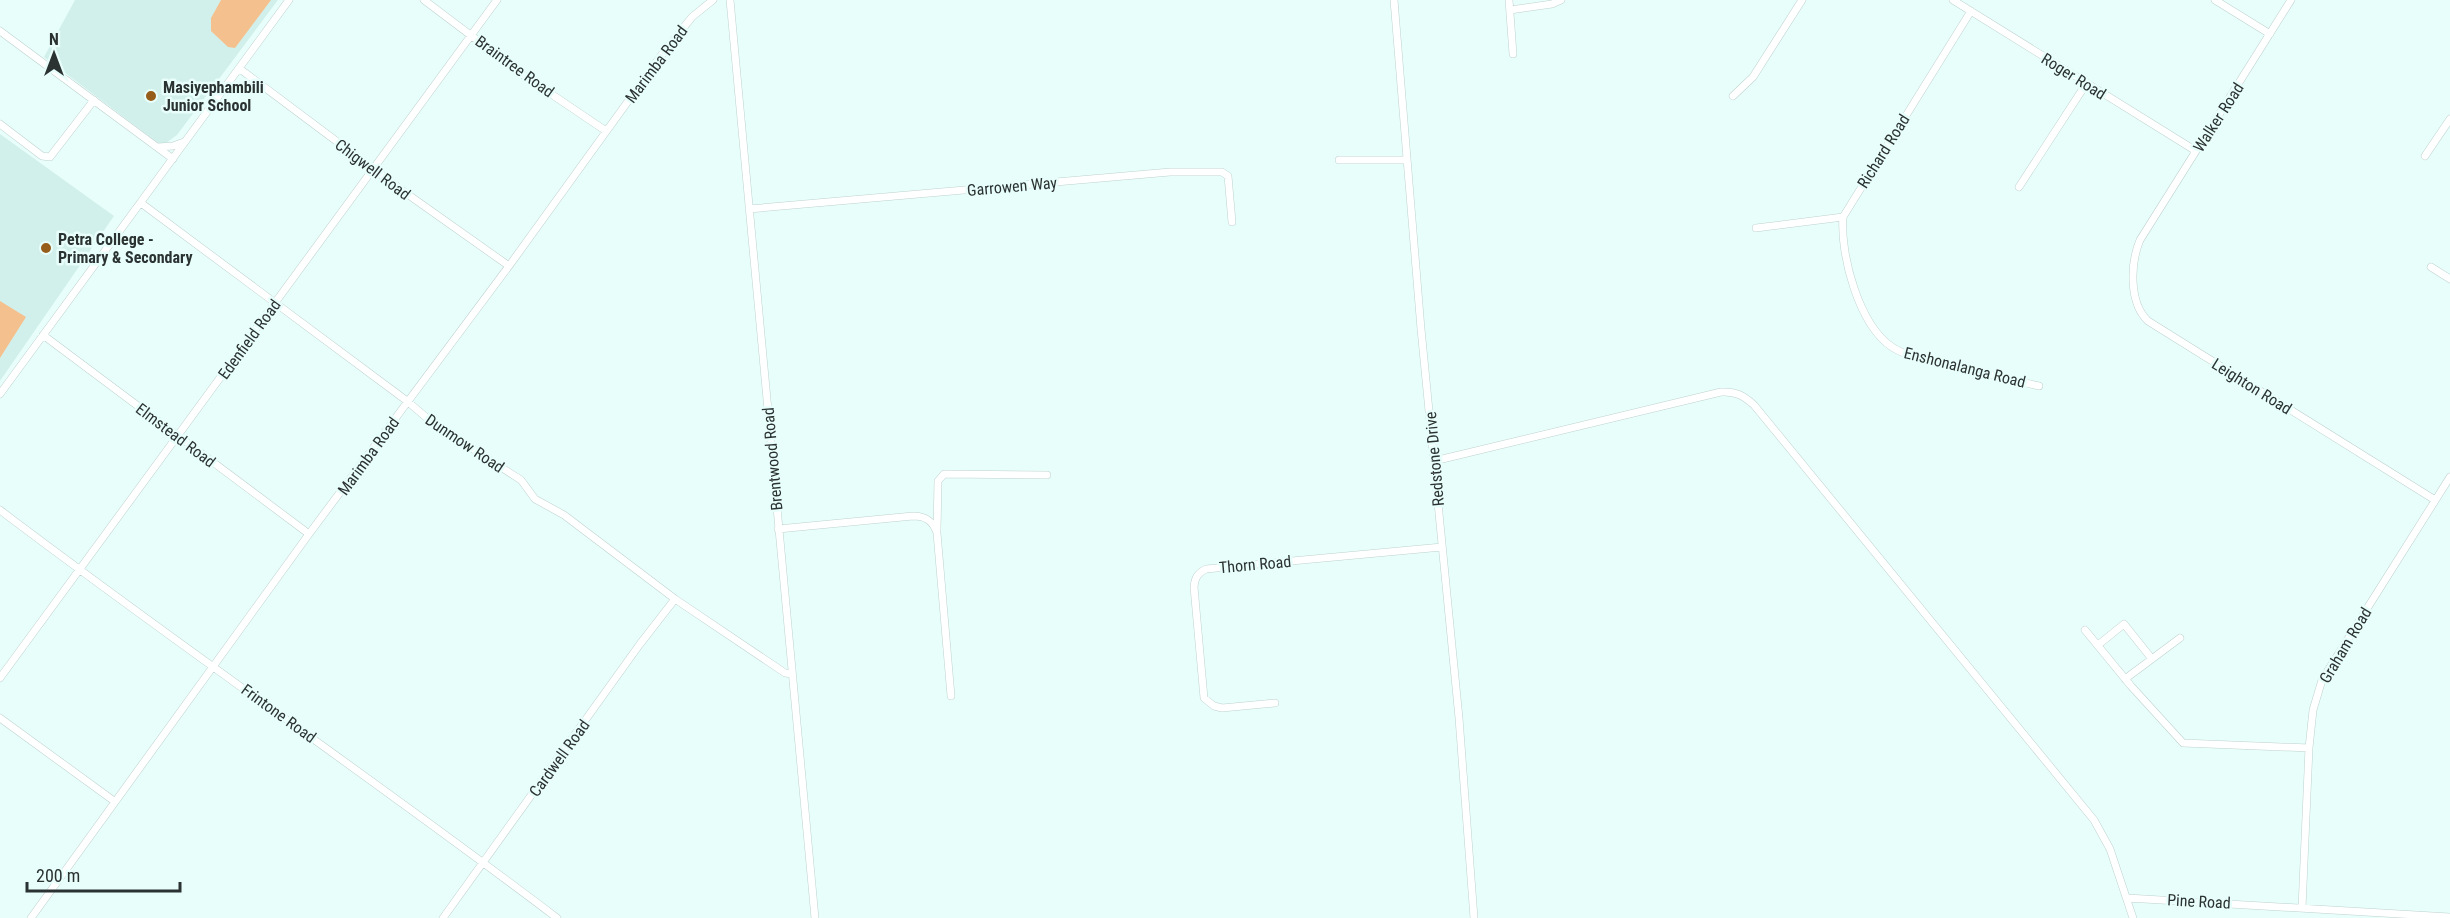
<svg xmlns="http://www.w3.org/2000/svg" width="2450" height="918" font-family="'Roboto Condensed',sans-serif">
<rect width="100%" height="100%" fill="#e8fefa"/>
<path fill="#d2f0eb" d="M75,0H278L177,135L166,143H158L44,57Z
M0,134L114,216L0,381Z"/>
<path fill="#f4c08e" d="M221,0H271L235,48L228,47L211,31V18Z
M0,301L26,317L0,358Z"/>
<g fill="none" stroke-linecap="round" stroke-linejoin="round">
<defs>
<path id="minor" d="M424,0L526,77L606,131
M730,0L815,918
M1394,0L1421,329L1459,718L1474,918
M1509,0L1513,54
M1953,0L2196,151
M2215,0L2270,34
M2291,0L2140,240C2130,264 2129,303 2148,321L2435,500
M1510,10L1552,4L1561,0
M0,31L173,159
M240,69L403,191L509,266
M1733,96L1753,77L1802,0
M0,124L42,156L50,157L94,100
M158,147L173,146L184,142
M2425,156L2450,119
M1339,160H1406
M2019,187L2086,84
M141,203L407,401L434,424L521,480L535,499L564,515L675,599L785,673L792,674
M749,209L1170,172H1222L1228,176L1232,222
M1843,217C1840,255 1859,325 1892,347C1907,357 1927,359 1945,363C1976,371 2008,379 2039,386
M1756,228L1843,217L1971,11
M2431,267L2450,279
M43,335L309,534
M0,394L289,0
M1434,461L1721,392C1736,391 1744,396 1754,405L2094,820L2110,849L2133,918
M0,510C183,649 374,779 557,918
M778,529L913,516C926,516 933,521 937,533L951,696
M937,531L938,481L944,474L1047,475
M2085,630L2131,686L2183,743L2309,748
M2098,645L2124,624L2152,659
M0,678L497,0
M2125,679L2180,638
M1275,703L1222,708L1214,706L1204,698L1194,587C1195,577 1198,573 1206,569L1442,547
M0,718L114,801
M2127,898L2450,917
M2302,908L2309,748L2313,710L2322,680L2450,477
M31,918L309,534L509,266L660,57L692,17L713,0
M443,918L640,644L675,599"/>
</defs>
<use href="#minor" stroke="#bed2cf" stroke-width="8"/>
<use href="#minor" stroke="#fff" stroke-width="7"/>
</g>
<g fill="#965d1a" stroke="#e8fefa" stroke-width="2">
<circle cx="151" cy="96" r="6"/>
<circle cx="46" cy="248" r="6"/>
</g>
<g text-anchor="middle" stroke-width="5" stroke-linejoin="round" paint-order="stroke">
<g font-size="16" fill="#2b3332" stroke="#e8fefa">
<text transform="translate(656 64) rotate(-53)" y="6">Marimba Road</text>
<text transform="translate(515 66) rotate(36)" y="6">Braintree Road</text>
<text transform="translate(2074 76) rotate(32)" y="6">Roger Road</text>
<text transform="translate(2218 117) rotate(-57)" y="6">Walker Road</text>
<text transform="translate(1883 151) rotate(-58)" y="6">Richard Road</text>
<text transform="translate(373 169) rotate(37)" y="6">Chigwell Road</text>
<text transform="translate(1012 186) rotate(-5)" y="6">Garrowen Way</text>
<text transform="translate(249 339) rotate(-54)" y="6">Edenfield Road</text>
<text transform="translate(1965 367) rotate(14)" y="6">Enshonalanga Road</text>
<text transform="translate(2252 386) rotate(32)" y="6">Leighton Road</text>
<text transform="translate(176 435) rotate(37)" y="6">Elmstead Road</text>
<text transform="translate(465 443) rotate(34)" y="6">Dunmow Road</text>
<text transform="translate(368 456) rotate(-54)" y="6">Marimba Road</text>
<text transform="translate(772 459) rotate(-95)" y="6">Brentwood Road</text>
<text transform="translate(1434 459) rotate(-95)" y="6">Redstone Drive</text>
<text transform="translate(1255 564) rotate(-5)" y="6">Thorn Road</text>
<text transform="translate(2345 645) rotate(-59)" y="6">Graham Road</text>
<text transform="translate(279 713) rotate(36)" y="6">Frintone Road</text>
<text transform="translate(559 758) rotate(-54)" y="6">Cardwell Road</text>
<text transform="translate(2199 901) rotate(3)" y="6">Pine Road</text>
</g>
<g font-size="16" font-weight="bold" fill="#2b3332" stroke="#e8fefa" text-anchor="start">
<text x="163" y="93">Masiyephambili<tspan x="163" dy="18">Junior School</tspan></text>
<text x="58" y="245">Petra College -<tspan x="58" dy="18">Primary &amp; Secondary</tspan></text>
</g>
</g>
<g transform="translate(54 54)" stroke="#e8fefa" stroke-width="4.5" paint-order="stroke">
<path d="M0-4.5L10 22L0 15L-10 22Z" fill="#2b3332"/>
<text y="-9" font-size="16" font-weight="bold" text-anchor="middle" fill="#2b3332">N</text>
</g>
<path d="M27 882v9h153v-9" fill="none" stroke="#2b3332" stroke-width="3"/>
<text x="36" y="882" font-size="18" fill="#2b3332" stroke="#e8fefa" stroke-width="4.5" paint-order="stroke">200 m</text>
</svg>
